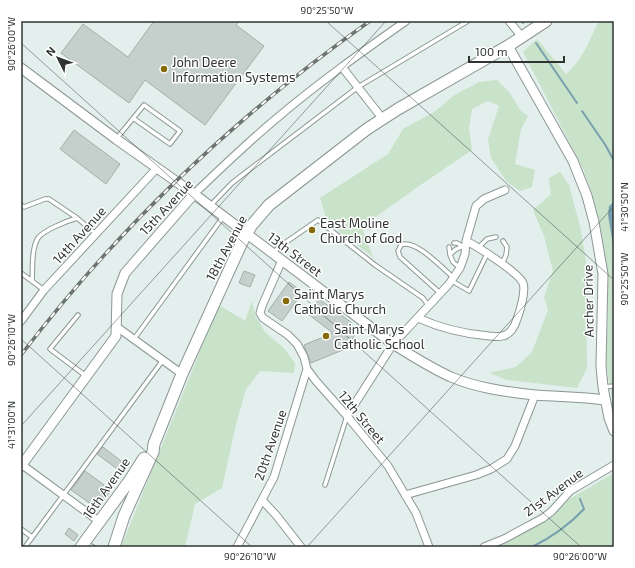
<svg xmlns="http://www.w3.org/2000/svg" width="635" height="568" font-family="'Exo 2',sans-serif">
<rect width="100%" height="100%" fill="#e3efec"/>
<path fill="#c9e2ca" d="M599,21H614V51L613,53L614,54V407C611,394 607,372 606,359C606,340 609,320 608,301C608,255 599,211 583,169L523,52L537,39L566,74C582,62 590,38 599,21Z
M497,80L510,93L520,110L528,116L521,129L515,164L535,170L532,187L520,191L506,181L491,158L488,139L499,106L488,101L472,109L469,128L472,150L422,184L367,223L363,231L373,257L333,227L326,218L320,198L388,154L403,129L434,112L453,96L479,82Z
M560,172L569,185L581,230L586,261L587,368L577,388L508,380L489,373L516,367L532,352L548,310L544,297L553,271L544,236L533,210L551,194L549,178Z
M252,301L255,315L265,332L284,348L295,363L294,373L260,371L246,389L236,424L222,488L195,504L185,547H121L204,341L219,305L245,321Z
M614,473V547H491L548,518L558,510L566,501Z"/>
<path fill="#79a0ae" d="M614,202V251L608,215L609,206Z"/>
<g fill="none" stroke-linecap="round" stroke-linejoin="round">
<path stroke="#79a0ae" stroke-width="2" d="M523,21V23
M536,43L577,103
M582,111L606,146L614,161
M532,547C552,537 569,525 584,509L580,499"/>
</g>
<path fill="#c5cfcb" stroke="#a4aea9" d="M154,21H239L236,25L264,46L205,125L145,80L129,103L61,53L83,24L128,57Z
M74,130L120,164L106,184L60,149Z
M244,271L255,275L250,287L239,283Z
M289,282L303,292L282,321L268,311Z
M319,299L352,323L348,329L355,335L345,349L311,363L304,345L333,333L308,314Z
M103,447L125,464L120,471L97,454Z
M85,471L111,490L98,509L71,490Z
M69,528L78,535L74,541L65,534Z"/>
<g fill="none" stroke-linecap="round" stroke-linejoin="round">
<defs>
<path id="service" d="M117,138L144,105L180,131L170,144L133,118
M21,205L24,207L45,199H49L77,218L96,234
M210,206L232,183L245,173L358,87L468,21
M454,243H457L462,246
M449,247L450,255
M478,248L487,239L496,237
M273,253L279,247L318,220L375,265L423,298L428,305
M502,264L506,255L507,247L503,241
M460,268L453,262L450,255C454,249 459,247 466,246
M21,273L44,290
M32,281C33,268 31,250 38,238C44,230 67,221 77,218
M452,281L469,291L487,254
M440,293L400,257L398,251L401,245C415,238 443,269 454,278
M78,315L50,349L86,376
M134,339L223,217
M603,387L614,386
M325,485L347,416
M21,529L32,537
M91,546L93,547
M25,547L163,360"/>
<path id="minor" d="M509,21L522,37
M342,67L382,118
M194,194C221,168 248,142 277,118C318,83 362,52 406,21
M282,260L262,306L260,313L263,318L288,335L297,344L304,357L307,369L316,381L347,416L388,466L416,513L429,547
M418,318C440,328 465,334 489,336C493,336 498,337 502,336C510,335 515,326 517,319C520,311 526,291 523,283C519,273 477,246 466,241
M21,321L44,290L157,168
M117,327L182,374
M347,416L393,344L449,284L460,268L465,254L466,241L476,206L484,199L505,190
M21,464L100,522
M405,495L476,475L491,469L507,459L515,446L535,395
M262,500L276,515L301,547
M237,547L274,477L307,369
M484,547L504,539L543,518L552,511L570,491L614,465"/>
<path id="tertiary" d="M508,46L573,161L587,196L594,222L603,274L601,366L603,387L609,418L614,431
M21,68L116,139L194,194L393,344C412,356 431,368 451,377C477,388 507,392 535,395C558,397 581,396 605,400
M21,466L116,336L117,294L125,273L194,194"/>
<path id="primary" d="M81,547L130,480L144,458
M114,547L124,516L153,452L154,444L182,374L242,242L251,226L269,205L367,129L398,109L508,46L546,21"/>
</defs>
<use href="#service" stroke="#8c9795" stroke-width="5.5"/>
<use href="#minor" stroke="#8c9795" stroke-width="9"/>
<use href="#tertiary" stroke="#8c9795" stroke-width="11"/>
<use href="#primary" stroke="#8c9795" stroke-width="13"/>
<use href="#service" stroke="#fff" stroke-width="3.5"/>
<use href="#minor" stroke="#fff" stroke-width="7"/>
<use href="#tertiary" stroke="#fff" stroke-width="9"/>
<use href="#primary" stroke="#fff" stroke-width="11"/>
<defs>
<path id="rail" d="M21,355C119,227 238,114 370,21"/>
</defs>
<use href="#rail" stroke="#6d7472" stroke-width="3.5"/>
<use href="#rail" stroke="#fff" stroke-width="2" stroke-dasharray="6" stroke-linecap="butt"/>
</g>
<path fill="none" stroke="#2f3433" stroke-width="1" stroke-opacity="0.45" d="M326,21L614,280M21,43L581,547M21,339L252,547M21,426L386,21M307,547L614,206"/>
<g fill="#856a06" stroke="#fff" stroke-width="1.5">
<circle cx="164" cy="69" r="4"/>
<circle cx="312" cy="230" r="4"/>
<circle cx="286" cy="301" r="4"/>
<circle cx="326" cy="336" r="4"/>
</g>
<g text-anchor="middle" stroke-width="3" stroke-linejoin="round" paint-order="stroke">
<g font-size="13" fill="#2f3433" stroke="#fff" text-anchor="start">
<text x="172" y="67">John Deere<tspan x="172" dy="15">Information Systems</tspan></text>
<text x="320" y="228">East Moline<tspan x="320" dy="15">Church of God</tspan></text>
<text x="294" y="299">Saint Marys<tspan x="294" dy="15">Catholic Church</tspan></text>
<text x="334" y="334">Saint Marys<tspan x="334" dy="15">Catholic School</tspan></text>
</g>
<g font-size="13" fill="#2f3433" stroke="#fff">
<text transform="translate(166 207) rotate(-47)" y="5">15th Avenue</text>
<text transform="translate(79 235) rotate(-48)" y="5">14th Avenue</text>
<text transform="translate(226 248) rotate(-62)" y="5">18th Avenue</text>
<text transform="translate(295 254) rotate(37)" y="5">13th Street</text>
<text transform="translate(588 301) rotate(-91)" y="5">Archer Drive</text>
<text transform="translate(362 417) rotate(50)" y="5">12th Street</text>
<text transform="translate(270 445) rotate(-71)" y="5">20th Avenue</text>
<text transform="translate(106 488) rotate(-55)" y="5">16th Avenue</text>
<text transform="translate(553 492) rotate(-37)" y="5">21st Avenue</text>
</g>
</g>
<rect width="635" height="568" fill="none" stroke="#ffffff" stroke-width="44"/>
<g transform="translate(58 58) rotate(312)" stroke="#ffffff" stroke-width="3" paint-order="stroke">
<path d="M0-3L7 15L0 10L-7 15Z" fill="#2f3433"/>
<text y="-6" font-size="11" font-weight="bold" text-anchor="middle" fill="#2f3433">N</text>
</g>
<path d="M469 56v6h95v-6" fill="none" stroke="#2f3433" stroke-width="2"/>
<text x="475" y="56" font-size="12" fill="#2f3433" stroke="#ffffff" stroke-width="3" paint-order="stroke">100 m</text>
<rect x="22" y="22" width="591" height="524" fill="none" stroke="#2f3433" stroke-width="1.5"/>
<g font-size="10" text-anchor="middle" fill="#2f3433">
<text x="327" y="14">90°25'50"W</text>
<text transform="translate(11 44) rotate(-90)" y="4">90°26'00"W</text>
<text transform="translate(624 207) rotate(-90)" y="4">41°30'50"N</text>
<text transform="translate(624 279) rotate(-90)" y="4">90°25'50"W</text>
<text transform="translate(11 340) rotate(-90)" y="4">90°26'10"W</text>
<text transform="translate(11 425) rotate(-90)" y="4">41°31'00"N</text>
<text x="250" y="560">90°26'10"W</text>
<text x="580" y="560">90°26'00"W</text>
</g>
</svg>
